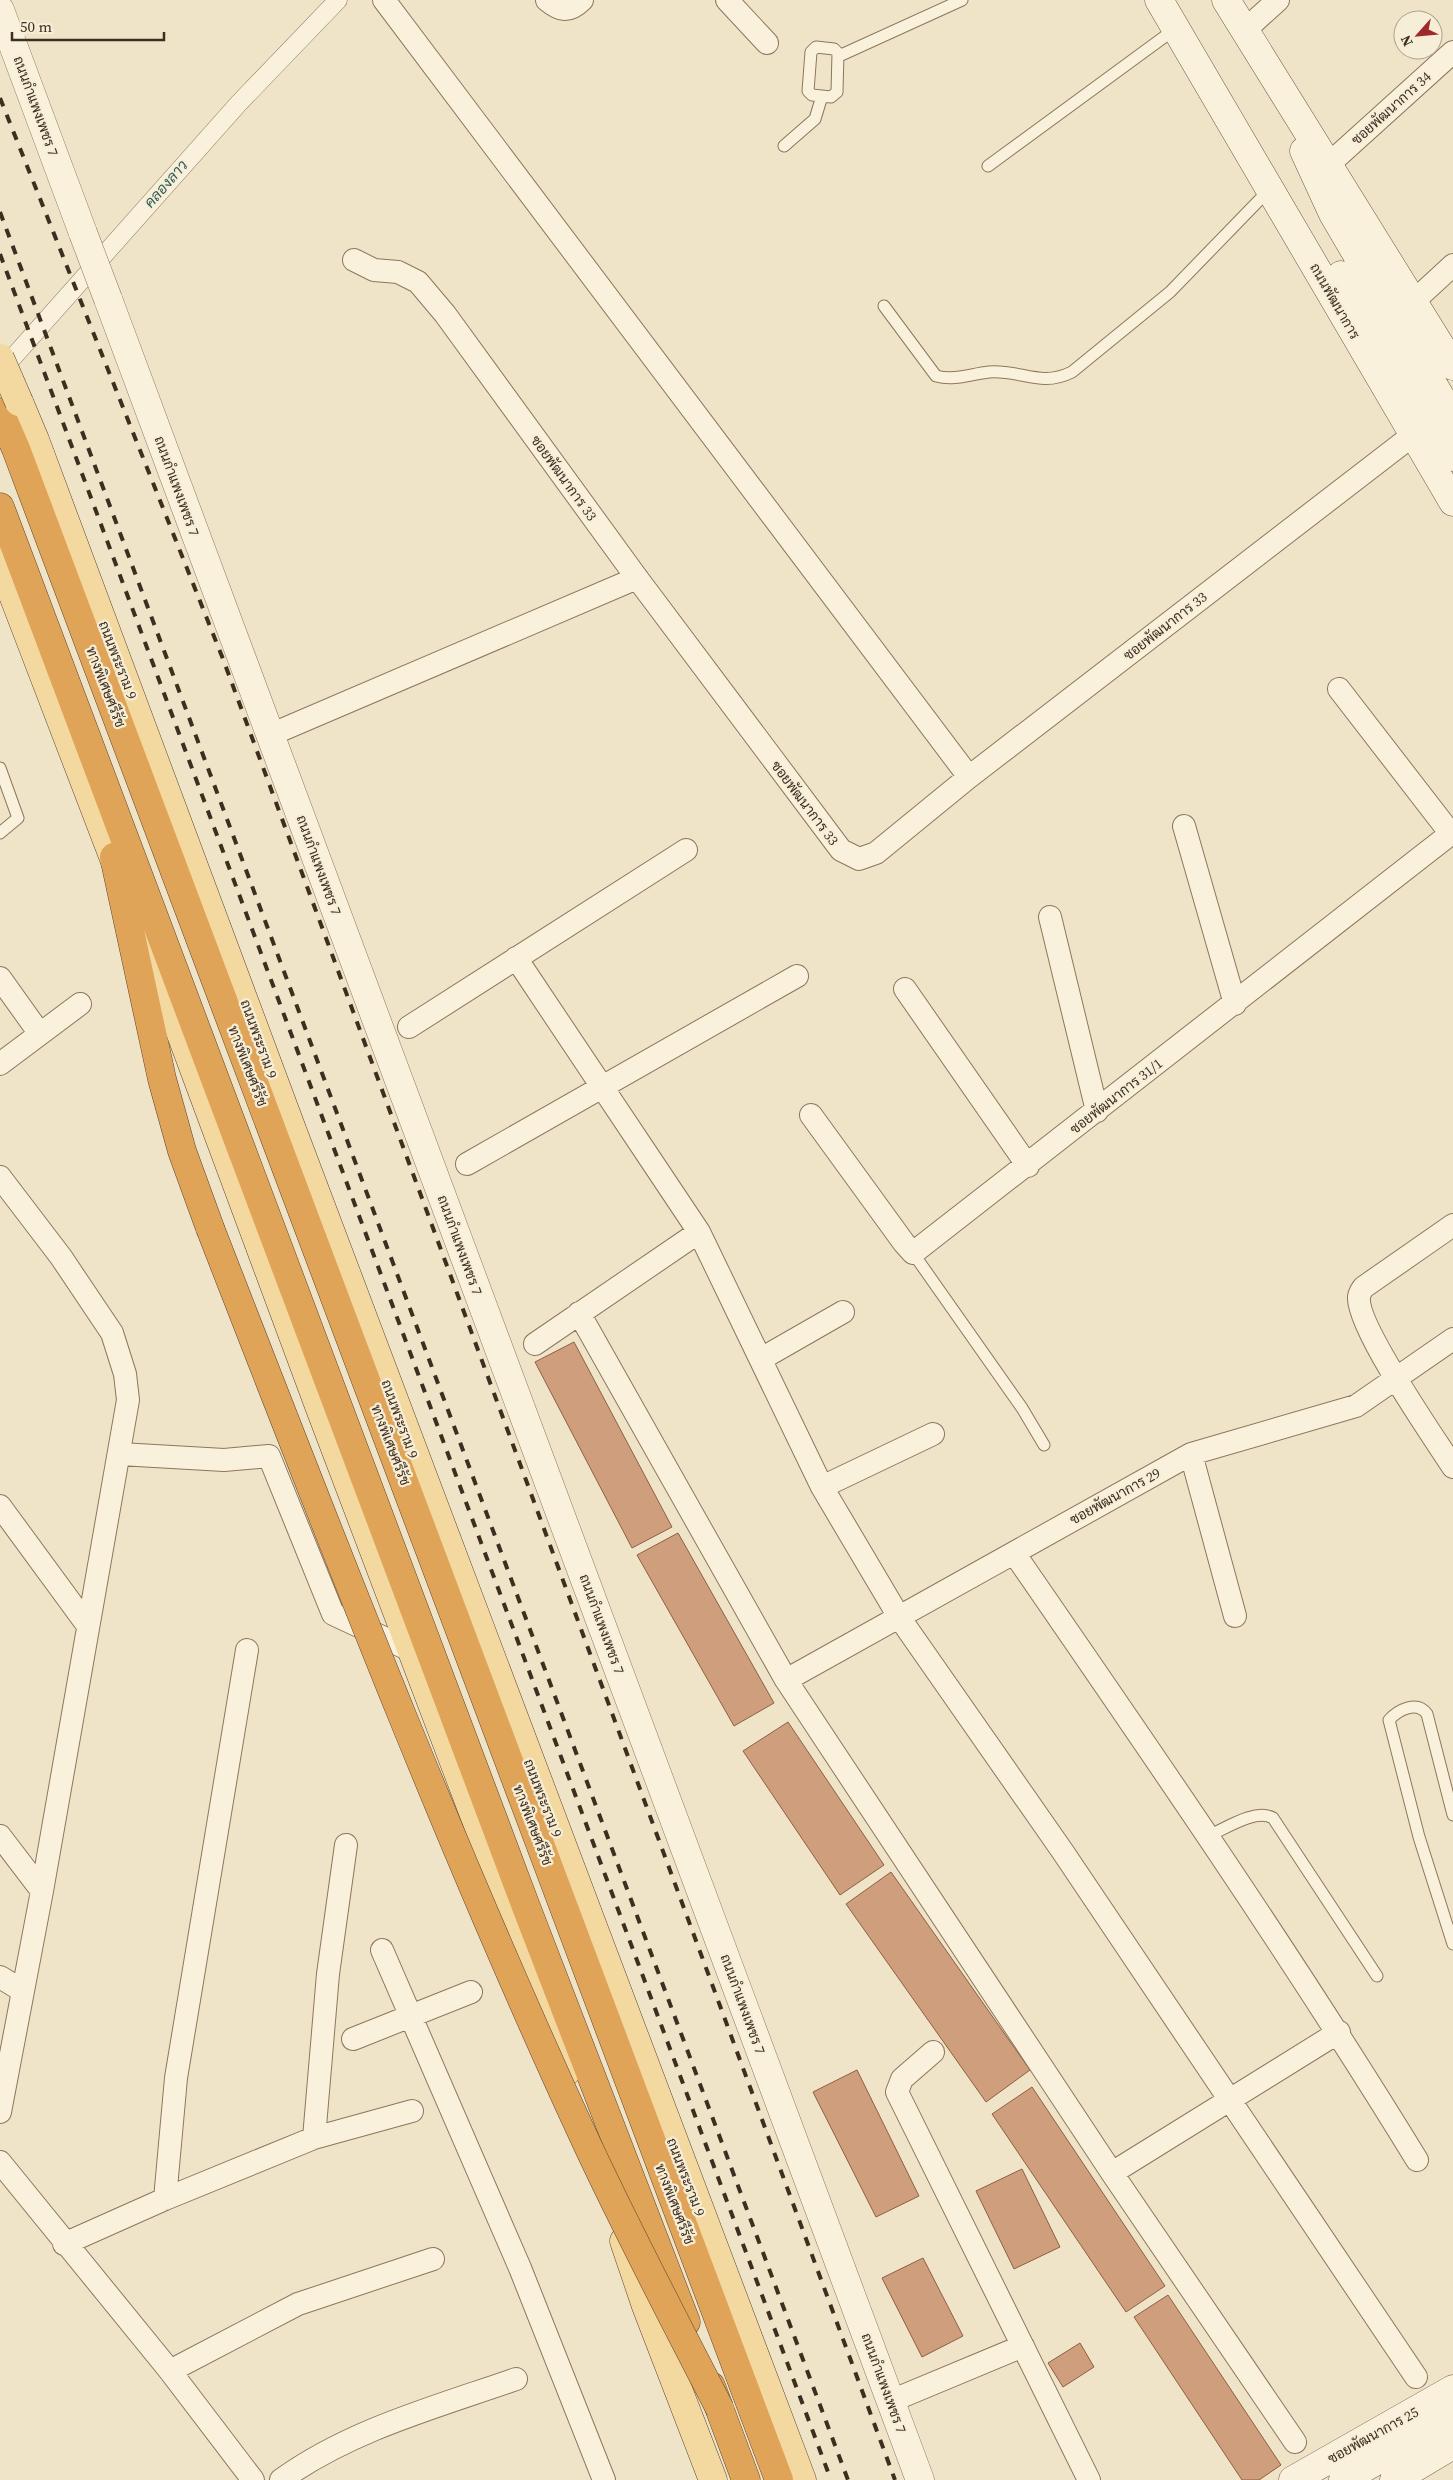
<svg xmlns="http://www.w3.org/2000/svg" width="1453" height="2480" font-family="'Source Serif 4',Sarabun,serif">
<rect width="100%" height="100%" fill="#f0e4c8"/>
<path fill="#cf9f7d" stroke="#8d5f41" d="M574,1342L672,1527L632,1548L535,1362Z
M678,1533L774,1703L734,1726L637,1555Z
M788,1722L884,1865L840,1895L743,1751Z
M891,1872L1030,2070L986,2102L846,1904Z
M857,2070L919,2196L876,2217L813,2092Z
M1032,2087L1165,2286L1126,2312L992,2114Z
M1022,2169L1060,2247L1014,2269L976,2191Z
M923,2258L963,2336L922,2357L882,2278Z
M1168,2295L1281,2465L1259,2480H1242L1134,2317Z
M1080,2343L1094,2367L1063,2387L1048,2363Z"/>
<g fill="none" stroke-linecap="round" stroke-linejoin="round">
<defs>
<path id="service" d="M816,47L834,49L838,53L837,92L831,97L812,95L808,91L811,52Z
M839,56L962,0
M784,146L815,119L822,96
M988,166L1175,29
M884,306L936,376C955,381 970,374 989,372C1020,369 1040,388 1072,372L1170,292L1269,190
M0,768L18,818L0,833
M913,1253L1022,1408L1044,1445
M1453,1815L1427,1714C1417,1700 1398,1710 1389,1720L1419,1837L1453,1944
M1208,1836C1225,1829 1255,1808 1273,1818L1377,1976"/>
<path id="pedestrian" d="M0,372L239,103L338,0"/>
<path id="minor" d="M384,0L969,777
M547,0C560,11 569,13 582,0
M727,0L767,43
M1245,30L1278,0
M1329,164L1453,52
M354,260L374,270L398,272L418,282L445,314L637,578L841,850L859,859L876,853L969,777L1413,435
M1414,301L1453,265
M1339,689L1451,834
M270,735L637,578
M1184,826L1235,1004
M1050,917L1097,1111
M516,958L699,1232L822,1487L899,1617L1063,1852L1416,2377
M0,978L40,1034
M905,989L1028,1166
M409,1027L686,850
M0,1064L80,1004
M811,1115L904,1243L913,1253L1453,832
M467,1164L797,976
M0,1177L61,1257L112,1333L125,1374L128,1400L42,1891L0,2112
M1453,1225L1364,1287C1362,1289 1359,1294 1359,1297C1356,1325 1434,1438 1453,1467
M579,1313L786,1680L1112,2173L1295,2442
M535,1344L699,1232
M761,1359L843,1312
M120,1454L224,1460L269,1456L333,1614L412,1651
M1191,1454L1235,1616
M822,1487L933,1434
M0,1506L88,1626
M1014,1553C1152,1753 1290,1953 1417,2160
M786,1680L1191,1454L1356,1406L1453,1339
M0,1836L42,1891
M382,1950L520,2268L604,2480
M0,1977L23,1991
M353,2039L471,1992
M933,2052L902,2079L897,2092L1089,2480
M314,2138L328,1974L346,1845
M0,2162L170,2371L253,2480
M1112,2173L1339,2032
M165,2199L176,2078L247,1650
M64,2244L165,2199L314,2138L412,2111
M170,2371L298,2304L433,2259
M891,2401L1023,2346
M281,2480C350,2430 436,2407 516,2379"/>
<path id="tertiary" d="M0,10L83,233
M108,299L920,2480"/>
<path id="secondary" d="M1159,0L1453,502
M1226,0L1453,366
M1304,151L1333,214L1453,418
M1341,275L1453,457
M1293,2480L1453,2389
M1343,2480L1453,2417
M1394,2480L1453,2445"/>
<path id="primary" d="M19,402L35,440C288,1121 543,1801 802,2480
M0,561L178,1026L319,1406L512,1915L566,2072
M624,2241L646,2306L713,2480"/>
<path id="motorway" d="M0,412L16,449L779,2480
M0,507L525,1904L686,2322
M114,857L162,1079L182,1151L210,1228
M711,2386L746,2480"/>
</defs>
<use href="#service" stroke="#8d765c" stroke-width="13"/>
<use href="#pedestrian" stroke="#8d765c" stroke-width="19"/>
<use href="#minor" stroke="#8d765c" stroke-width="24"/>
<use href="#tertiary" stroke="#8d765c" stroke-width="29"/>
<use href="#secondary" stroke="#6f573f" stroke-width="29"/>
<use href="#primary" stroke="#5b4430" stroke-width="29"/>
<use href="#motorway" stroke="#5b4430" stroke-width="29"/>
<use href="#service" stroke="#faf1dc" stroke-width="11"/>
<use href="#pedestrian" stroke="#faf1dc" stroke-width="18"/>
<use href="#minor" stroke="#faf1dc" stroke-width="22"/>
<use href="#tertiary" stroke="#faf1dc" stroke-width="28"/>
<use href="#secondary" stroke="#faf1dc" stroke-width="28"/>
<use href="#primary" stroke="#f3d9a0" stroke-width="28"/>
<use href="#motorway" stroke="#e0a458" stroke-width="28"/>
<path stroke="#3d2e20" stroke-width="4" stroke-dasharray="9 9" stroke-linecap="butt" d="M0,98L223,659L895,2480
M0,212L848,2480
M0,254L831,2480"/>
<defs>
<path id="tertiary-bridge" d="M83,233L108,299"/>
<path id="primary-bridge" d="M0,358L19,402"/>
<path id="motorway-bridge" d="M210,1228C328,1531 445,1836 581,2131C624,2225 673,2317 720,2409"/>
</defs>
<use href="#tertiary-bridge" stroke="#8d765c" stroke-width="29" stroke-linecap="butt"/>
<use href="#primary-bridge" stroke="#5b4430" stroke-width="29" stroke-linecap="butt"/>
<use href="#motorway-bridge" stroke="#5b4430" stroke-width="29" stroke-linecap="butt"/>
<use href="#tertiary-bridge" stroke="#faf1dc" stroke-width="28"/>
<use href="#primary-bridge" stroke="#f3d9a0" stroke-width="28"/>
<use href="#motorway-bridge" stroke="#e0a458" stroke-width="28"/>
</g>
<g text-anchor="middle" stroke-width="4.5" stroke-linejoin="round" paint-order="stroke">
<g font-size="14" fill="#3d2e20" stroke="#f7eed8">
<text transform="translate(36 106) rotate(70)" y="5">ถนนกำแพงเพชร 7</text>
<text transform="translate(1391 108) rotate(-42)" y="5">ซอยพัฒนาการ 34</text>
<text transform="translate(1335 301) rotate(60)" y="5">ถนนพัฒนาการ</text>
<text transform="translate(564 478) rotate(54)" y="5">ซอยพัฒนาการ 33</text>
<text transform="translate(177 486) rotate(70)" y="5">ถนนกำแพงเพชร 7</text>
<text transform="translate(1165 626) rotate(-38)" y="5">ซอยพัฒนาการ 33</text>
<text transform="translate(118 660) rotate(69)" y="5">ถนนพระราม 9</text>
<text transform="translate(106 687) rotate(69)" y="5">ทางพิเศษศรีรัช</text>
<text transform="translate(805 803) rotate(53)" y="5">ซอยพัฒนาการ 33</text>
<text transform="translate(319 865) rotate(70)" y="5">ถนนกำแพงเพชร 7</text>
<text transform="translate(259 1039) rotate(70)" y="5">ถนนพระราม 9</text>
<text transform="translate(248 1066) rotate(69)" y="5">ทางพิเศษศรีรัช</text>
<text transform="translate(1116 1096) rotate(-38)" y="5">ซอยพัฒนาการ 31/1</text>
<text transform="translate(460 1245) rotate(70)" y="5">ถนนกำแพงเพชร 7</text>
<text transform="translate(400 1419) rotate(70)" y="5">ถนนพระราม 9</text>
<text transform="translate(391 1445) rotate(69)" y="5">ทางพิเศษศรีรัช</text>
<text transform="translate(1115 1496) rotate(-29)" y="5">ซอยพัฒนาการ 29</text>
<text transform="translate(602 1624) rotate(70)" y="5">ถนนกำแพงเพชร 7</text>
<text transform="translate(543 1798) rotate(69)" y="5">ถนนพระราม 9</text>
<text transform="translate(533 1825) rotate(69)" y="5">ทางพิเศษศรีรัช</text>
<text transform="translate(743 2004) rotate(70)" y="5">ถนนกำแพงเพชร 7</text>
<text transform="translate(686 2177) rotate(69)" y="5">ถนนพระราม 9</text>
<text transform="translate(675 2204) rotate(69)" y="5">ทางพิเศษศรีรัช</text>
<text transform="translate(884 2383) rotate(70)" y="5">ถนนกำแพงเพชร 7</text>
<text transform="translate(1373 2435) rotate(-29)" y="5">ซอยพัฒนาการ 25</text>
</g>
<g font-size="15" font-style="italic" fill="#2f5d5a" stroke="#f7eed8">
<text transform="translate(166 184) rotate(-49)" y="5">คลองลาว</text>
</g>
</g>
<g transform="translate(1418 35) rotate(243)"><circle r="24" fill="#f7eed8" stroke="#ada18e"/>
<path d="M0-4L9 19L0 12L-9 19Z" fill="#9e2a2b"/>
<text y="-8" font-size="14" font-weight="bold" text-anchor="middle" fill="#3d2e20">N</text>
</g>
<path d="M12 32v8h152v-8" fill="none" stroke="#3d2e20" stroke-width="2.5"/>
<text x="20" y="32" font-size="15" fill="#3d2e20" stroke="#f7eed8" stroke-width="4" paint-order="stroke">50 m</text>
</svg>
